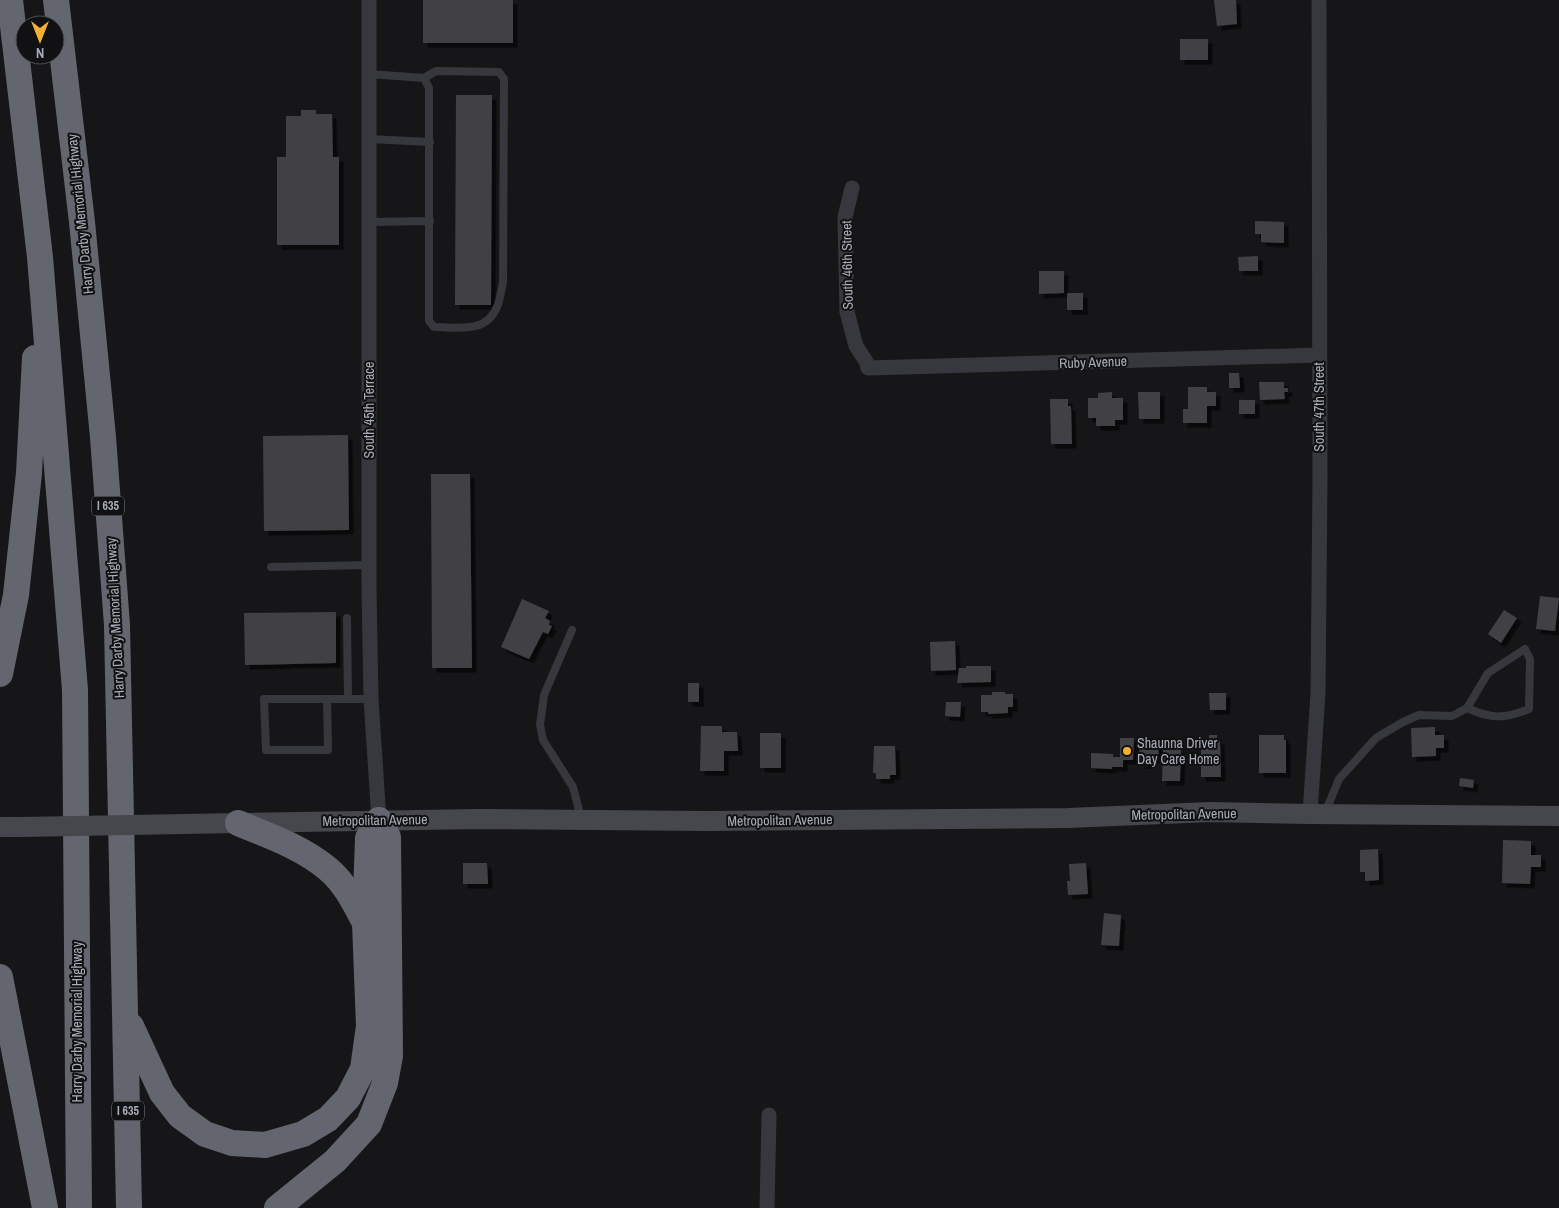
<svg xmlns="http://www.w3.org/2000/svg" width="1559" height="1208" font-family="'Archivo Narrow',sans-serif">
<defs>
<filter id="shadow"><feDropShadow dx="4.5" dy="4.5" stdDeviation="0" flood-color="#0009"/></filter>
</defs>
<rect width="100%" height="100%" fill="#161618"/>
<path fill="#404145" filter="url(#shadow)" d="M423,0H513V43H423Z
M1214,0H1236L1237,24L1217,26Z
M1180,39H1208V60H1180Z
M456,95H492L491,305H455Z
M301,110H316V114H332L333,157H339V245H277V157H286V116H301Z
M1255,221L1284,222V243L1261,242V234H1255Z
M1258,256V271H1239L1238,257Z
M1039,271H1064V293L1039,294Z
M1067,293H1083V310H1067Z
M1229,373H1239L1240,388H1229Z
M1259,382H1284V388H1288V392H1284L1285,399L1260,400Z
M1188,387H1207V392H1216V406H1207V423H1183V409H1188Z
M1112,392V398H1123V420H1115V426H1096V418H1088V398H1098V393Z
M1138,392H1160V419H1139Z
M1050,399H1068V406H1071L1072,444H1051Z
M1239,400H1255V414H1239Z
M348,435L349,530L264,531L263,436Z
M431,474H470L472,668H432Z
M1540,596L1559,598L1555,631L1536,629Z
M522,599L549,611L545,618L550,621L549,625L552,626L548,634L543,632L529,659L501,647Z
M1504,610L1517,618L1501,643L1488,634Z
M336,612V663L245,665L244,613Z
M955,641L956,670L931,671L930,642Z
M966,666H991V682L957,683L959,668H966Z
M688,683H699V702H688Z
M992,692H1005V694H1013V707H1008V713L988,714V712H981V695H992Z
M1209,693H1226V710H1210Z
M946,702H961L960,717L945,716Z
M701,726H722V732H737L738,751H724V771H700Z
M1435,727V735H1444V748H1436V756L1412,757L1411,728Z
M760,733H781V768H760Z
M1209,735H1217V740H1220L1221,777H1201V744H1203V739L1209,740Z
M1259,735H1284V740H1286V773H1259Z
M1120,738H1134L1133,760H1123V767H1112V769L1091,768V753L1113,754V757H1120Z
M1139,743H1158L1159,759H1150V764H1140Z
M874,746H895L896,775H890V779H876V773H873Z
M1163,748H1181L1180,781H1162Z
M1460,778L1474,780L1473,788L1459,786Z
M1503,840L1531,841V855H1541V867H1531L1530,884L1502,883Z
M1378,849L1379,880L1365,881V872H1360V850Z
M463,863H487L488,884H463Z
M1086,863L1088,894L1068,895L1067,881H1070L1069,864Z
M1104,913L1121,915L1119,946L1101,945Z"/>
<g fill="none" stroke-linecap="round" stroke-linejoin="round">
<path stroke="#37383d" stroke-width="8" d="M369,74L424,78L429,88V321L434,327C458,327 486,334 497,307C500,300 501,291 503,283L504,79L499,72L436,71L424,78
M369,139L430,142
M369,222L430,221
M271,567L369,565
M347,618L348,699
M572,630L544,695L540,725L543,740L573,787L581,818
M327,699L328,750H266L264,699H371
M1325,813L1339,779L1376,738L1403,722L1419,715L1452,716L1467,708L1488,673L1525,649L1530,659L1529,709C1504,719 1491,719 1467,708"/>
<path stroke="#37383d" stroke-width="15" d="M369,0V588L371,699L379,820
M852,188L845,217L847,312L856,346L867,363L868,368L1319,355
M1310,814L1318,693L1320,480L1319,0
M767,1208L769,1115"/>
<path stroke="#45474d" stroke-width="20" d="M184,824L478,819L708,821L1068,818L1210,812L1310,814L1559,816
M0,827H21"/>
<path stroke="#63666e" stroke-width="26" d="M10,0L40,257L75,690L79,1208
M56,0L82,222L103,437L117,625L129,1208
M0,674L16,595L29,473L35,358
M238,823C269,836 302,847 328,869C345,883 355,904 365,923
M0,977L45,1208
M131,1026L162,1093L180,1116L205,1134L232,1143L265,1145L303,1134L328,1119L348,1098L363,1069L369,1026L365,923L368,838L379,820
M277,1208L335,1161L369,1124L385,1083L390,1056L388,837L379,820"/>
<path stroke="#45474d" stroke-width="20" d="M21,827L184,824"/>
</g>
<circle fill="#f2b134" stroke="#111113" stroke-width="2" cx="1127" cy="751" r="5"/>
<g text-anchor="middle" stroke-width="4" stroke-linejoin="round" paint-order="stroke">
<g fill="#111113" stroke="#7b7e86" stroke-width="1">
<rect x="92" y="496.5" width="32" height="19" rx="4"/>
<rect x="112" y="1101.5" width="32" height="19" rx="4"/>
</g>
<g font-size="12" font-weight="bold" fill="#a8adb8">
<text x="108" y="510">I 635</text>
<text x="128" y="1115">I 635</text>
</g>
<g font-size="14" fill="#a8adb8" stroke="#111113">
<text transform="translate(80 214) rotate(-96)" y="5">Harry Darby Memorial Highway</text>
<text transform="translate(847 265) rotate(-91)" y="5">South 46th Street</text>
<text transform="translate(1093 362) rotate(-2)" y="5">Ruby Avenue</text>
<text transform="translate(1319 407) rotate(-90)" y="5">South 47th Street</text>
<text transform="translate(369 410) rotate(-90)" y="5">South 45th Terrace</text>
<text transform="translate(115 618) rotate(-93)" y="5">Harry Darby Memorial Highway</text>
<text transform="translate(1184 814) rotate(-1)" y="5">Metropolitan Avenue</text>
<text transform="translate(375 820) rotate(-1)" y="5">Metropolitan Avenue</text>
<text transform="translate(780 820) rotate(-1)" y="5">Metropolitan Avenue</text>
<text transform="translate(77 1022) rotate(-90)" y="5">Harry Darby Memorial Highway</text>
</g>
<g font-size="14" fill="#a8adb8" stroke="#111113" text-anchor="start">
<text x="1137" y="748">Shaunna Driver<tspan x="1137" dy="16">Day Care Home</tspan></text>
</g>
</g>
<g transform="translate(40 40) rotate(180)"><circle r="24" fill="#111113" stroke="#4d4f55"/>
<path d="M0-4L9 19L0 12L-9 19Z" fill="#f2b134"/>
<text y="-8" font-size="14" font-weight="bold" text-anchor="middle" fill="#a8adb8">N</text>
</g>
</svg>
